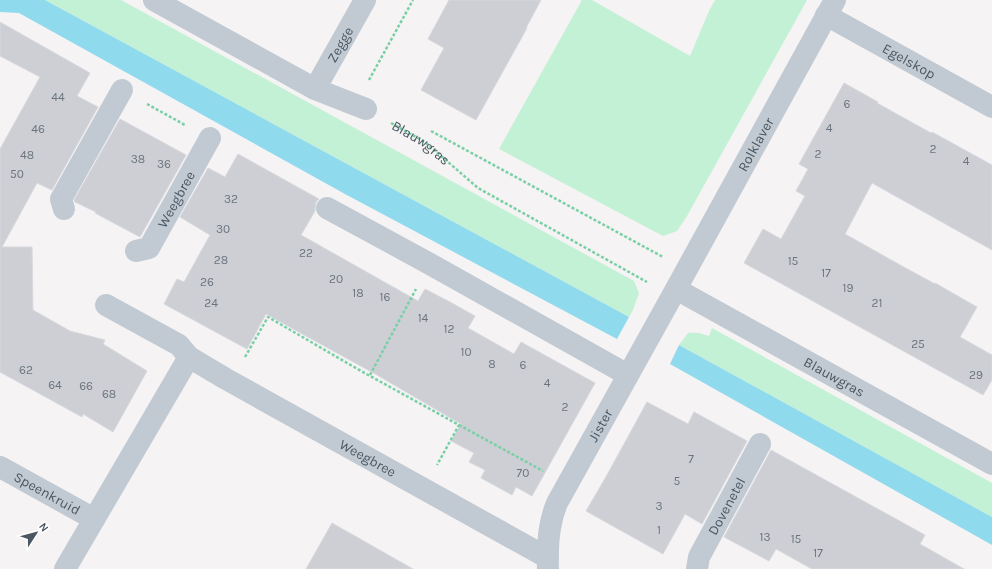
<svg xmlns="http://www.w3.org/2000/svg" width="992" height="569" font-family="Karla,sans-serif">
<rect width="100%" height="100%" fill="#f5f3f3"/>
<path fill="#c3f1d5" d="M45,0H121L634,281L639,293L633,310L629,317Z
M582,0H592L690,56L709,11L715,0H807L687,216L677,231L663,236L499,149Z
M712,328L992,483V517L679,345L688,333C696,332 701,333 709,336Z"/>
<path fill="#90daee" d="M0,0H45L629,317L617,339L345,194L19,13L0,12Z
M679,345L992,517V545L670,364Z"/>
<path fill="#cdcfd5" stroke="#d7d9de" d="M449,0H541L526,28H527L476,120L421,90L444,48L428,39Z
M0,22L90,73L77,96L98,107L52,190L37,183L2,247H32L33,310L70,331L105,340L103,344L147,371L113,432L83,414L82,417L0,372V149L40,77L0,56Z
M844,83L878,102L877,103L931,133L932,132L992,165V250L872,183L845,234L902,266L935,284V283L977,307L960,337L992,355V380L983,395L744,263L763,229L781,239L805,196L796,191L808,169L799,164Z
M120,119L186,155L140,237L95,213L96,212L75,202L74,200Z
M238,154L319,199L316,202L315,208V211L301,235L418,301L425,289L450,302L475,316L468,328L514,354L521,342L595,383L532,496L516,487L512,495L481,478L485,470L469,462L474,453L451,441L461,424L377,375L266,314L247,349L164,304L177,279L184,282L210,235L180,217L208,168L225,177Z
M647,402L688,424L694,412L747,441L702,524L685,514L663,554L586,511L607,475Z
M771,450L925,535L920,544L964,569H812L776,549L769,561L724,537Z
M332,523L413,569H306Z"/>
<g fill="none" stroke-linecap="round" stroke-linejoin="round">
<g stroke="#7ad0a6" stroke-width="2.5" stroke-dasharray="3 2" stroke-linecap="butt">
<path d="M369,80L413,0"/>
<path d="M147,104L185,125"/>
<path id="s1" d="M391,123L425,142L478,188L647,282"/>
<path d="M431,131L663,257"/>
<path d="M245,357L268,317L361,371L459,425L437,465"/>
<path d="M370,375L416,289"/>
<path d="M459,425L543,471"/>
</g>
<g stroke="#c1cad2" stroke-width="22">
<path d="M154,0L315,89L366,109"/>
<path id="s2" d="M826,15L992,107"/>
<path id="s3" d="M315,89L365,0"/>
<path d="M327,208L430,264L628,375"/>
<path d="M64,209L61,199L122,90"/>
<path id="s4" d="M136,251L149,248L210,138"/>
<path id="s5" d="M676,289L992,464"/>
<path d="M106,305L179,345L189,357"/>
<path id="s6" d="M0,467L94,519"/>
<path id="s7" d="M65,569L189,357L226,379L548,558"/>
<path id="s8" d="M548,569C547,546 548,524 557,503L676,289L835,0"/>
<path id="s9" d="M697,569L699,557L760,444"/>
</g>
</g>
<g text-anchor="middle" stroke-width="4" stroke-linejoin="round" paint-order="stroke">
<g font-size="12" fill="#6b747e">
<text x="58" y="101">44</text>
<text x="847" y="108">6</text>
<text x="829" y="132">4</text>
<text x="38" y="133">46</text>
<text x="933" y="153">2</text>
<text x="818" y="158">2</text>
<text x="27" y="159">48</text>
<text x="138" y="163">38</text>
<text x="966" y="165">4</text>
<text x="164" y="168">36</text>
<text x="17" y="178">50</text>
<text x="231" y="203">32</text>
<text x="223" y="233">30</text>
<text x="306" y="257">22</text>
<text x="221" y="264">28</text>
<text x="793" y="265">15</text>
<text x="826" y="277">17</text>
<text x="336" y="283">20</text>
<text x="207" y="286">26</text>
<text x="848" y="292">19</text>
<text x="358" y="297">18</text>
<text x="385" y="301">16</text>
<text x="211" y="307">24</text>
<text x="877" y="307">21</text>
<text x="423" y="322">14</text>
<text x="449" y="333">12</text>
<text x="918" y="348">25</text>
<text x="466" y="356">10</text>
<text x="492" y="368">8</text>
<text x="523" y="369">6</text>
<text x="26" y="374">62</text>
<text x="976" y="379">29</text>
<text x="547" y="387">4</text>
<text x="55" y="389">64</text>
<text x="86" y="390">66</text>
<text x="109" y="398">68</text>
<text x="565" y="411">2</text>
<text x="691" y="463">7</text>
<text x="523" y="477">70</text>
<text x="677" y="485">5</text>
<text x="659" y="510">3</text>
<text x="659" y="534">1</text>
<text x="765" y="541">13</text>
<text x="796" y="543">15</text>
<text x="818" y="557">17</text>
</g>
<g font-size="14" fill="#4a5661" stroke="#fff">
<text dy="5" stroke="none"><textPath href="#s3" startOffset="51">Zegge</textPath></text>
<text dy="5" stroke="none"><textPath href="#s2" startOffset="95">Egelskop</textPath></text>
<text dy="5" stroke="none"><textPath href="#s1" startOffset="36">Blauwgras</textPath></text>
<text dy="5" stroke="none"><textPath href="#s8" startOffset="477">Rolklaver</textPath></text>
<text dy="5" stroke="none"><textPath href="#s4" startOffset="69">Weegbree</textPath></text>
<text dy="5" stroke="none"><textPath href="#s5" startOffset="181">Blauwgras</textPath></text>
<text dy="5" stroke="none"><textPath href="#s8" startOffset="156">Jister</textPath></text>
<text dy="5" stroke="none"><textPath href="#s7" startOffset="451">Weegbree</textPath></text>
<text dy="5" stroke="none"><textPath href="#s6" startOffset="54">Speenkruid</textPath></text>
<text dy="5" stroke="none"><textPath href="#s9" startOffset="70">Dovenetel</textPath></text>
</g>
</g>
<g transform="translate(36 533) rotate(54)" stroke="#ffffff" stroke-width="3" paint-order="stroke">
<path d="M0-3L7 15L0 10L-7 15Z" fill="#4a5661"/>
<text y="-6" font-size="11" font-weight="bold" text-anchor="middle" fill="#4a5661">N</text>
</g>
</svg>
